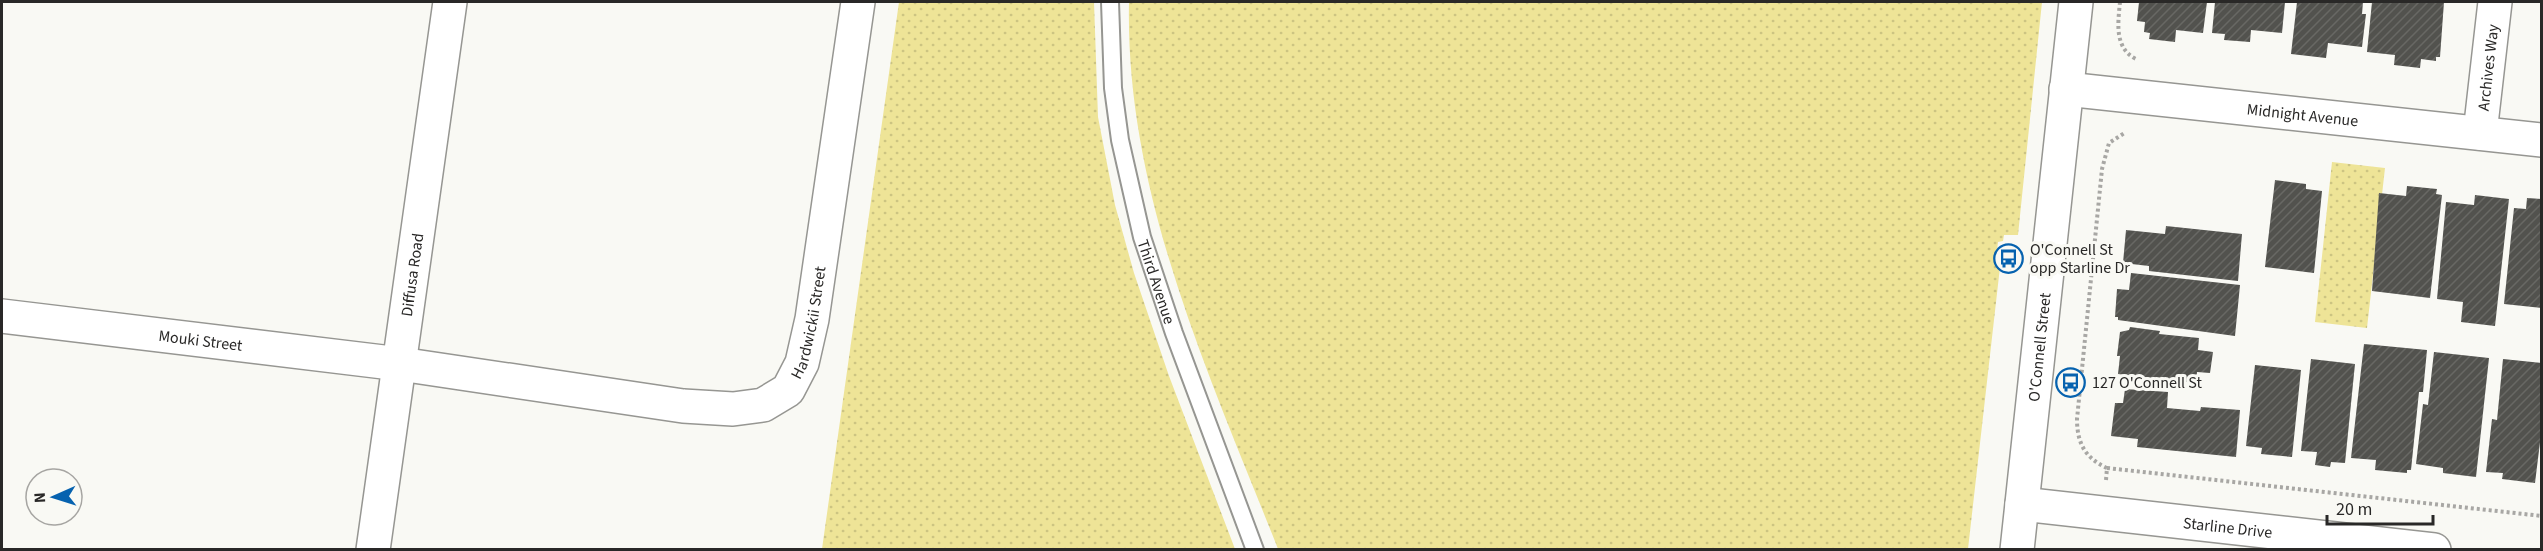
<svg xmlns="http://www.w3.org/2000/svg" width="2543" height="551" font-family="'Source Sans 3',sans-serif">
<defs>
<pattern id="green-dots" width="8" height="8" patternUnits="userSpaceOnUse" patternTransform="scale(1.5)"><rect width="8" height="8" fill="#eee497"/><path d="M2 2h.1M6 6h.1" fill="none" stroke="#ccc482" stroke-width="1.8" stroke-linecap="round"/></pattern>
<pattern id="building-hatch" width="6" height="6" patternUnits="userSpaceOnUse" patternTransform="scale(1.5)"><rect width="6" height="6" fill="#52524e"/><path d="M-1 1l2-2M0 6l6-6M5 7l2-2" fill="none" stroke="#686864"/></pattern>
</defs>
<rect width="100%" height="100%" fill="#f9f9f4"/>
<path fill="url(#green-dots)" d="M899,2H1094L1098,117L1115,205L1134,273L1169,376L1235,549H822Z
M1129,2H2042L2018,235H2004L2003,241L1998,242L1995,266L2000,267L1968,549H1278C1209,374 1125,194 1129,2Z
M2332,162L2385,168L2367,328L2315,322Z"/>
<path fill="url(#building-hatch)" d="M2139,2H2207L2203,33L2176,30L2175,42L2149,39L2150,33L2144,32L2145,22L2137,21Z
M2215,2H2285L2282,33L2251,30L2250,42L2224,40L2225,34L2212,33Z
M2297,2H2363L2362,14H2366L2362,47L2328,43L2326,58L2291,54Z
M2372,2H2444L2440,57H2436V61L2421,59L2420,68L2394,65L2395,55L2367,52Z
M2275,180L2306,184V189L2322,191L2314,273L2265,267Z
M2407,186L2437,189L2436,194L2442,195L2430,298L2372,291L2379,193L2406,196Z
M2475,195L2509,199L2495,326L2461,322L2463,302L2437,299L2446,202L2474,205Z
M2527,198L2542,199V308L2504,304L2514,208L2526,209Z
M2166,226L2242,234L2238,281L2149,271V266L2123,263L2126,230L2165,234Z
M2131,273L2240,285L2235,336L2118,320V317H2115L2117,289L2129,290Z
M2130,327L2160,331L2159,334L2199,338L2198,350L2213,352L2210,373L2197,372L2196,383L2118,374L2120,356H2117L2120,332L2129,330Z
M2364,344L2427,350L2423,392H2419L2411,470H2407V473L2375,470L2376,460L2351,458Z
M2434,352L2489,358L2476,477L2443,473V468L2416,464L2423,404L2428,405Z
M2311,359L2355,364L2345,463L2331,462L2330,467L2315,465L2317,452L2301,451Z
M2503,359L2542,363V426L2535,483L2502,479L2503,473L2486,472L2492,419L2497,420Z
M2255,365L2301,370L2292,457L2261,454L2262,448L2246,446Z
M2125,389L2168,392L2167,408L2200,411L2201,407L2240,410L2236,457L2137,447L2138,439L2111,436L2115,403H2123Z"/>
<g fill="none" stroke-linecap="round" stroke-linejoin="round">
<defs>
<g id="lane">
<path id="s1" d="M1110,2L1113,88L1120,140L1142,237L1174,333L1255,550"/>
</g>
<g id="street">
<path id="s2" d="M2066,89L2542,140"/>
<path id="s3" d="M2480,133L2495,2"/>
<path id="s4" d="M2,316L400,364L683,406L733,409L763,405L788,390L802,363L812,319L858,2"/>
<path id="s5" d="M2022,504L2434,550"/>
<path id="s6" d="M373,550L450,2"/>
</g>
<g id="secondary">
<path id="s7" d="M2017,550L2076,2"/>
</g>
</defs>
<use href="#lane" stroke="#969692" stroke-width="20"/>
<use href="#street" stroke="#969692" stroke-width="36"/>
<use href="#secondary" stroke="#969692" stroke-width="36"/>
<path stroke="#a8a7a4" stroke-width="4" stroke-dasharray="3 3" stroke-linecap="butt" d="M2120,2C2118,23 2114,48 2136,59
M2107,468L2542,516
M2106,480L2107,468C2085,458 2077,443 2077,419L2102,169L2109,143L2126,132"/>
<use href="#lane" stroke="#fff" stroke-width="16"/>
<use href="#street" stroke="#fff" stroke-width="33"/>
<use href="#secondary" stroke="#fff" stroke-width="33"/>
</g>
<defs>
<symbol id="bus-ring" viewBox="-11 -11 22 22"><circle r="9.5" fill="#f9f9f4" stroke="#0662af" stroke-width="1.5"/><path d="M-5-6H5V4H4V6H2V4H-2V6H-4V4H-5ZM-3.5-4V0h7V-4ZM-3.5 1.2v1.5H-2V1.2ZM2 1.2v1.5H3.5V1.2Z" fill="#0662af"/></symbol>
</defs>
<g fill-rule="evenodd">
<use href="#bus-ring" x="1992" y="242" width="33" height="33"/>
<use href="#bus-ring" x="2054" y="366" width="33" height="33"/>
</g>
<g text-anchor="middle" stroke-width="6" stroke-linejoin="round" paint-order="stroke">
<g font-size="16" fill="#292827" stroke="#f9f9f4">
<text dy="6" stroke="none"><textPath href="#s3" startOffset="66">Archives Way</textPath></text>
<text dy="6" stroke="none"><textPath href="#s2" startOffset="238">Midnight Avenue</textPath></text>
<text dy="6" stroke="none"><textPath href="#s6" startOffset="278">Diffusa Road</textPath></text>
<text dy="6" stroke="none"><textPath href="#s1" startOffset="285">Third Avenue</textPath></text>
<text dy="6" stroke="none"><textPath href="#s4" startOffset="868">Hardwickii Street</textPath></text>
<text dy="6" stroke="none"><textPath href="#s4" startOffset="200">Mouki Street</textPath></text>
<text dy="6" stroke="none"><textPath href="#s7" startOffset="204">O'Connell Street</textPath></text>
<text dy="6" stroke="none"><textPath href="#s5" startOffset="207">Starline Drive</textPath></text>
</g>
<g font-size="16" fill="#292827" stroke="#f9f9f4" text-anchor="start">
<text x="2030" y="255">O'Connell St<tspan x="2030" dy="18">opp Starline Dr</tspan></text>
<text x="2092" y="388">127 O'Connell St</text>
</g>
</g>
<rect width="2543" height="551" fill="none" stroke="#292827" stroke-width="6"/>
<g transform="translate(54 497) rotate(267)"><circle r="28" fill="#f9f9f4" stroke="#a6a5a2" stroke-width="1.5"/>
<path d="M0-4.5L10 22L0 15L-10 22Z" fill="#0662af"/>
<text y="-9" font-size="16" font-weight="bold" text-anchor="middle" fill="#292827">N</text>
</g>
<path d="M2327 515v9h106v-9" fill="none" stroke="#292827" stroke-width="3"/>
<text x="2336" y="515" font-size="18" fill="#292827" stroke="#f9f9f4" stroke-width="4.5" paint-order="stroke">20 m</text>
</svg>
